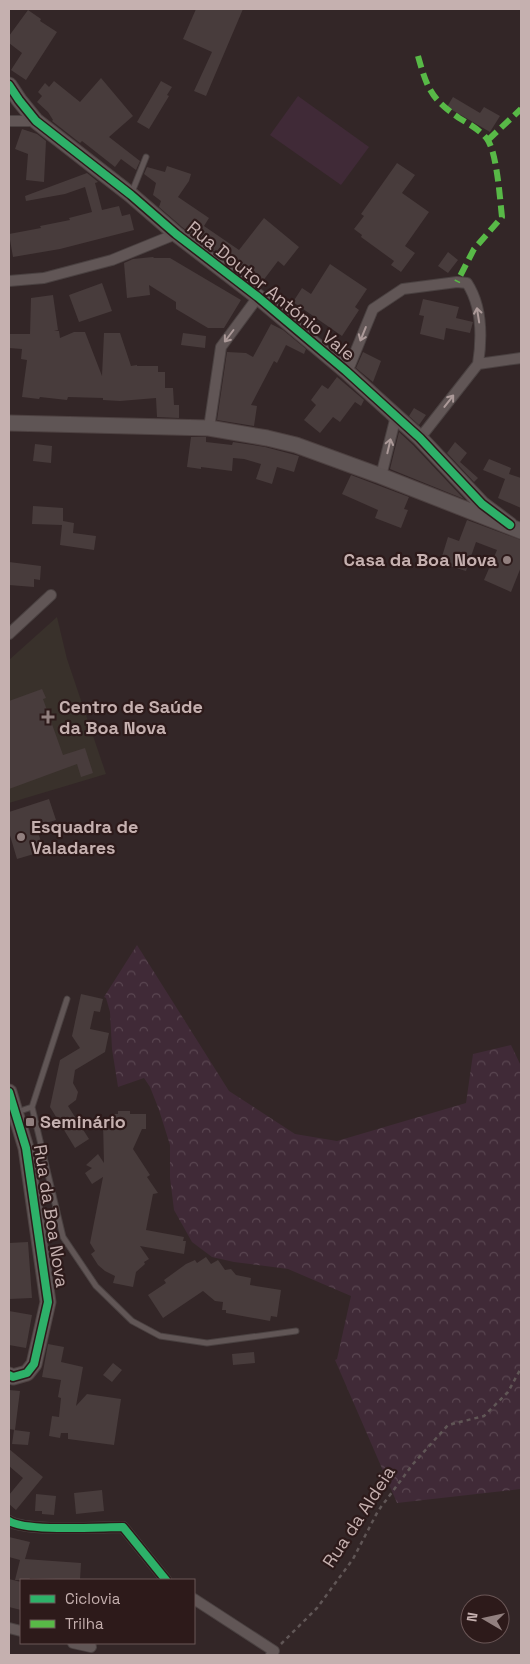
<svg xmlns="http://www.w3.org/2000/svg" width="530" height="1664" font-family="'Space Grotesk',sans-serif">
<defs>
<pattern id="forest-crowns" width="20" height="18" patternUnits="userSpaceOnUse" patternTransform="scale(1.25)"><rect width="20" height="18" fill="#402a37"/><path d="M2 6a3 3 0 1 1 6 0M12 15a3 3 0 1 1 6 0" fill="none" stroke="#5a4651"/></pattern>
</defs>
<rect width="100%" height="100%" fill="#332627"/>
<path fill="#39312b" d="M57,617L67,659L106,774L9,803V660Z"/>
<path fill="#402a37" d="M298,96L369,147L341,185L270,135Z"/>
<path fill="url(#forest-crowns)" d="M137,945L229,1091L295,1134L337,1141L466,1103L473,1054L511,1045L521,1066V1489L397,1503L335,1360L337,1359L351,1296L288,1269L234,1262L212,1257L192,1242L174,1210L170,1178V1145L159,1110L150,1087L144,1078L118,1087L112,1049L110,1012L106,998L104,997Z"/>
<path fill="#483c3c" d="M196,9H243L206,96L194,91L212,52L183,39Z
M28,10L41,19L40,21L57,32L26,80L11,70L22,53L9,43V36Z
M101,78L133,116L109,137L140,161L136,170L121,159L115,167L82,141L80,143L52,121L53,120L48,112L37,102L42,96L38,92L45,83L49,87L54,81L80,102Z
M161,81L172,87L167,95L169,96L149,129L137,122Z
M453,97L480,113L484,107L500,116L490,132L447,107Z
M22,129L37,134L46,141L44,182L26,180L28,154L15,149Z
M397,163L415,175L402,193L429,212L405,246L415,253L401,272L391,265L394,261L361,237L362,235L354,229L364,216L361,214Z
M167,166L191,174L189,181L178,197L209,218L204,226L239,250L264,218L299,247L284,266L278,261L259,286L182,227L159,207L161,201L153,195L156,183L144,174L147,167L165,172Z
M87,173L97,181L98,182L95,183L102,210L119,206L122,216L130,214L134,230L60,249L13,257L9,234L41,228L40,226L70,220L69,218L92,212L85,187L65,194L26,201L25,196Z
M448,252L458,260L448,273L438,266Z
M153,257L154,258H170L241,300L224,328H208L176,309V302L149,285L150,295L127,298L124,263L133,259Z
M330,264L367,289L355,307L359,310L342,336L293,302L302,288L311,294Z
M102,283L112,311L79,322L69,295Z
M53,295L58,330L54,331H59L60,338L74,332H85L102,376L104,333H120L131,366L137,365V366H158V372H165V388H173L174,405H179V418L157,417L156,398L120,401L103,400V398L68,397L67,400L40,397L39,399L22,397L27,360L21,359L22,349L9,348V334H30L31,298Z
M423,299L459,307L456,318L473,322L470,333L446,328L444,340L420,334L424,316L419,315Z
M271,324L283,330L306,349L304,354L286,345L277,363L274,361L251,405L257,406L254,426L217,420L227,352L246,353L253,357Z
M183,333L206,336L205,348L181,345Z
M363,352L381,361L373,382L356,368Z
M337,377L364,400L361,406L355,402L340,422L333,417L320,433L304,420L316,405L311,400L322,385L328,389Z
M414,408L426,415L419,425L409,416Z
M399,432L413,445L464,499L390,469Z
M191,437H206V442L232,445L233,442L265,447L299,456L294,472L277,467L272,484L256,479L261,464L244,459L233,458L232,471L201,467V469L187,467Z
M455,442L467,453L460,462L478,478L474,482L447,453Z
M35,444L52,446L51,463L33,461Z
M489,459L511,468L509,474L521,478V508L498,498L505,479L483,470Z
M351,475L409,497L404,509L408,510L401,528L375,518L378,510L342,494Z
M33,506L63,508V521L74,523L73,533L96,536L94,550L60,545L62,525L32,524Z
M467,520L521,540V567L511,592L484,580L497,550L476,542L466,571L440,563L448,537L459,541Z
M9,562L41,566L40,580L34,579V587L9,585Z
M42,689L46,698L43,699L63,755L85,748L93,773L81,777L77,764L9,789V701Z
M49,799L56,820L36,826L44,851L17,859L9,832V812Z
M81,994L103,999L100,1012L94,1011L90,1029L109,1033L105,1052L75,1070L73,1083L78,1092L76,1100L68,1106L89,1139L75,1148L50,1107L60,1060L80,1048L72,1036Z
M118,1111H130V1114H146V1129H142L133,1149L150,1175L147,1177L158,1193L153,1194L146,1230L184,1237L183,1241H186L184,1254L140,1246L149,1259L144,1262L145,1264L136,1272L133,1287L113,1283L115,1276L105,1271L98,1265L91,1254L95,1251L90,1243L103,1177L92,1184L85,1173L92,1168L86,1165L98,1154L104,1163L103,1123H108V1118H115L114,1114H118Z
M28,1242L32,1298L9,1299V1243Z
M206,1257L211,1264L218,1260L225,1270L231,1269L236,1275L251,1278L250,1285L281,1290L277,1317L271,1316L270,1321L226,1313V1310H222L223,1302L215,1301L203,1291L163,1318L148,1295L166,1283L164,1280L186,1264L195,1260L197,1263Z
M9,1311L32,1315L26,1348L9,1345Z
M48,1344L64,1347L61,1362L83,1367L76,1406L87,1394L121,1399L114,1445L68,1439V1433H61L60,1438L49,1436L52,1416L59,1417L61,1398L58,1397L61,1380L42,1377Z
M254,1352L255,1363L233,1365L232,1354Z
M113,1363L122,1370L112,1382L103,1375Z
M9,1390L20,1391L15,1430L9,1429Z
M14,1430L30,1432L28,1445L12,1444Z
M9,1449L43,1477L16,1510L9,1504V1495L23,1478L9,1466Z
M102,1490L104,1511L76,1514L74,1493Z
M36,1494L56,1496L54,1515L42,1514V1511H35Z
M9,1537L30,1542L25,1559L81,1563L80,1580L30,1578L29,1580H15L20,1560L9,1557Z
M9,1579L21,1582V1610L9,1607Z"/>
<g fill="none" stroke-linecap="round" stroke-linejoin="round">
<defs>
<path id="lane" d="M132,192L146,157
M67,999L32,1107L63,1237L96,1286L132,1321L160,1336L207,1343L296,1331
M17,1112L32,1107"/>
<path id="street" d="M9,121H36
M9,281L44,278L112,260L176,234
M346,371L350,365L373,309L403,289L457,282L467,283C482,306 482,338 478,364
M209,428L221,347L258,297
M420,438L478,364L521,358
M381,476L396,416
M9,634L51,595
M9,1521C26,1532 100,1527 123,1527L166,1580
M194,1599L274,1651L271,1655
M9,1628L21,1631
M73,1643L91,1647"/>
<path id="secondary" d="M9,85L19,100L36,121L131,195L176,234L258,297L346,371L420,438L482,504L510,525
M9,423L209,428L267,438L296,445L381,476L521,531
M9,1092L26,1148L48,1302L34,1364L27,1373L13,1377L9,1375"/>
</defs>
<use href="#lane" stroke="#4a4141" stroke-width="7"/>
<use href="#street" stroke="#4a4141" stroke-width="12"/>
<use href="#secondary" stroke="#4d4141" stroke-width="17"/>
<path stroke="#605656" stroke-width="2.5" stroke-dasharray="4 4" stroke-linecap="butt" d="M281,1644L317,1608L353,1559L378,1511L413,1464L448,1425L484,1416L508,1392L521,1368"/>
<use href="#lane" stroke="#615656" stroke-width="5"/>
<use href="#street" stroke="#615656" stroke-width="10"/>
<use href="#secondary" stroke="#5f5555" stroke-width="15"/>
<path stroke="#58b947" stroke-width="6" stroke-dasharray="12 6" stroke-linecap="butt" d="M418,56C427,88 431,99 459,118C469,124 480,130 487,139C497,152 500,200 502,217L474,249L457,282
M488,140L521,109"/>
<defs>
<path id="cycleway" d="M9,85L19,100L36,121L131,195L176,234L258,297L346,371L420,438L482,504L510,525
M9,1092L26,1148L48,1302L34,1364L27,1373L13,1377L9,1375
M9,1521C26,1532 100,1527 123,1527L166,1580"/>
</defs>
<use href="#cycleway" stroke="#2d1a1a" stroke-width="11"/>
<use href="#cycleway" stroke="#2db169" stroke-width="8"/>
</g>
<defs><path id="oneway-shaft" d="M-6 0H5M1.5-3L5.5 0L1.5 3" fill="none" stroke-width="1.6" stroke-linecap="round" stroke-linejoin="round" transform="scale(1.25)"/></defs>
<g stroke="#ac9a99">
<use href="#oneway-shaft" transform="translate(478 315) rotate(-99)"/>
<use href="#oneway-shaft" transform="translate(363 334) rotate(112)"/>
<use href="#oneway-shaft" transform="translate(229 336) rotate(127)"/>
<use href="#oneway-shaft" transform="translate(449 401) rotate(-52)"/>
<use href="#oneway-shaft" transform="translate(389 446) rotate(-77)"/>
</g>
<g fill="#92807f" stroke="#2d1a1a" stroke-width="2">
<circle cx="507" cy="560" r="5"/>
<path d="M45.5 709.5h5v5h5v5h-5v5h-5v-5h-5v-5h5z"/>
<circle cx="21" cy="837" r="5"/>
<rect x="25" y="1117" width="10" height="10" rx="2.5"/>
</g>
<g text-anchor="middle" stroke-width="4.5" stroke-linejoin="round" paint-order="stroke">
<g font-size="18" fill="#c5b0af" stroke="#2d1a1a">
<text transform="translate(271 291) rotate(39)" y="6">Rua Doutor António Vale</text>
<text transform="translate(51 1216) rotate(81)" y="6">Rua da Boa Nova</text>
<text transform="translate(359 1517) rotate(-57)" y="6">Rua da Aldeia</text>
</g>
<g font-size="18" font-weight="bold" fill="#c5b0af" stroke="#2d1a1a" text-anchor="start">
<text x="497" y="566" text-anchor="end">Casa da Boa Nova</text>
<text x="59" y="713">Centro de Saúde<tspan x="59" dy="21">da Boa Nova</tspan></text>
<text x="31" y="833">Esquadra de<tspan x="31" dy="21">Valadares</tspan></text>
<text x="40" y="1128">Seminário</text>
</g>
</g>
<rect width="530" height="1664" fill="none" stroke="#c5b0af" stroke-width="20"/>
<rect x="20" y="1579" width="175" height="65" fill="#2d1a1a" stroke="#6a5656"/>
<rect x="30" y="1595" width="25" height="8" fill="#2db169" stroke="#6a5656"/>
<text x="65" y="1604" font-size="15" fill="#c5b0af">Ciclovia</text>
<rect x="30" y="1620" width="25" height="8" fill="#58b947" stroke="#6a5656"/>
<text x="65" y="1629" font-size="15" fill="#c5b0af">Trilha</text>
<g transform="translate(485 1619) rotate(279)"><circle r="24" fill="#2d1a1a" stroke="#6a5656"/>
<path d="M0-4L9 19L0 12L-9 19Z" fill="#92807f"/>
<text y="-8" font-size="14" font-weight="bold" text-anchor="middle" fill="#c5b0af">N</text>
</g>
</svg>
